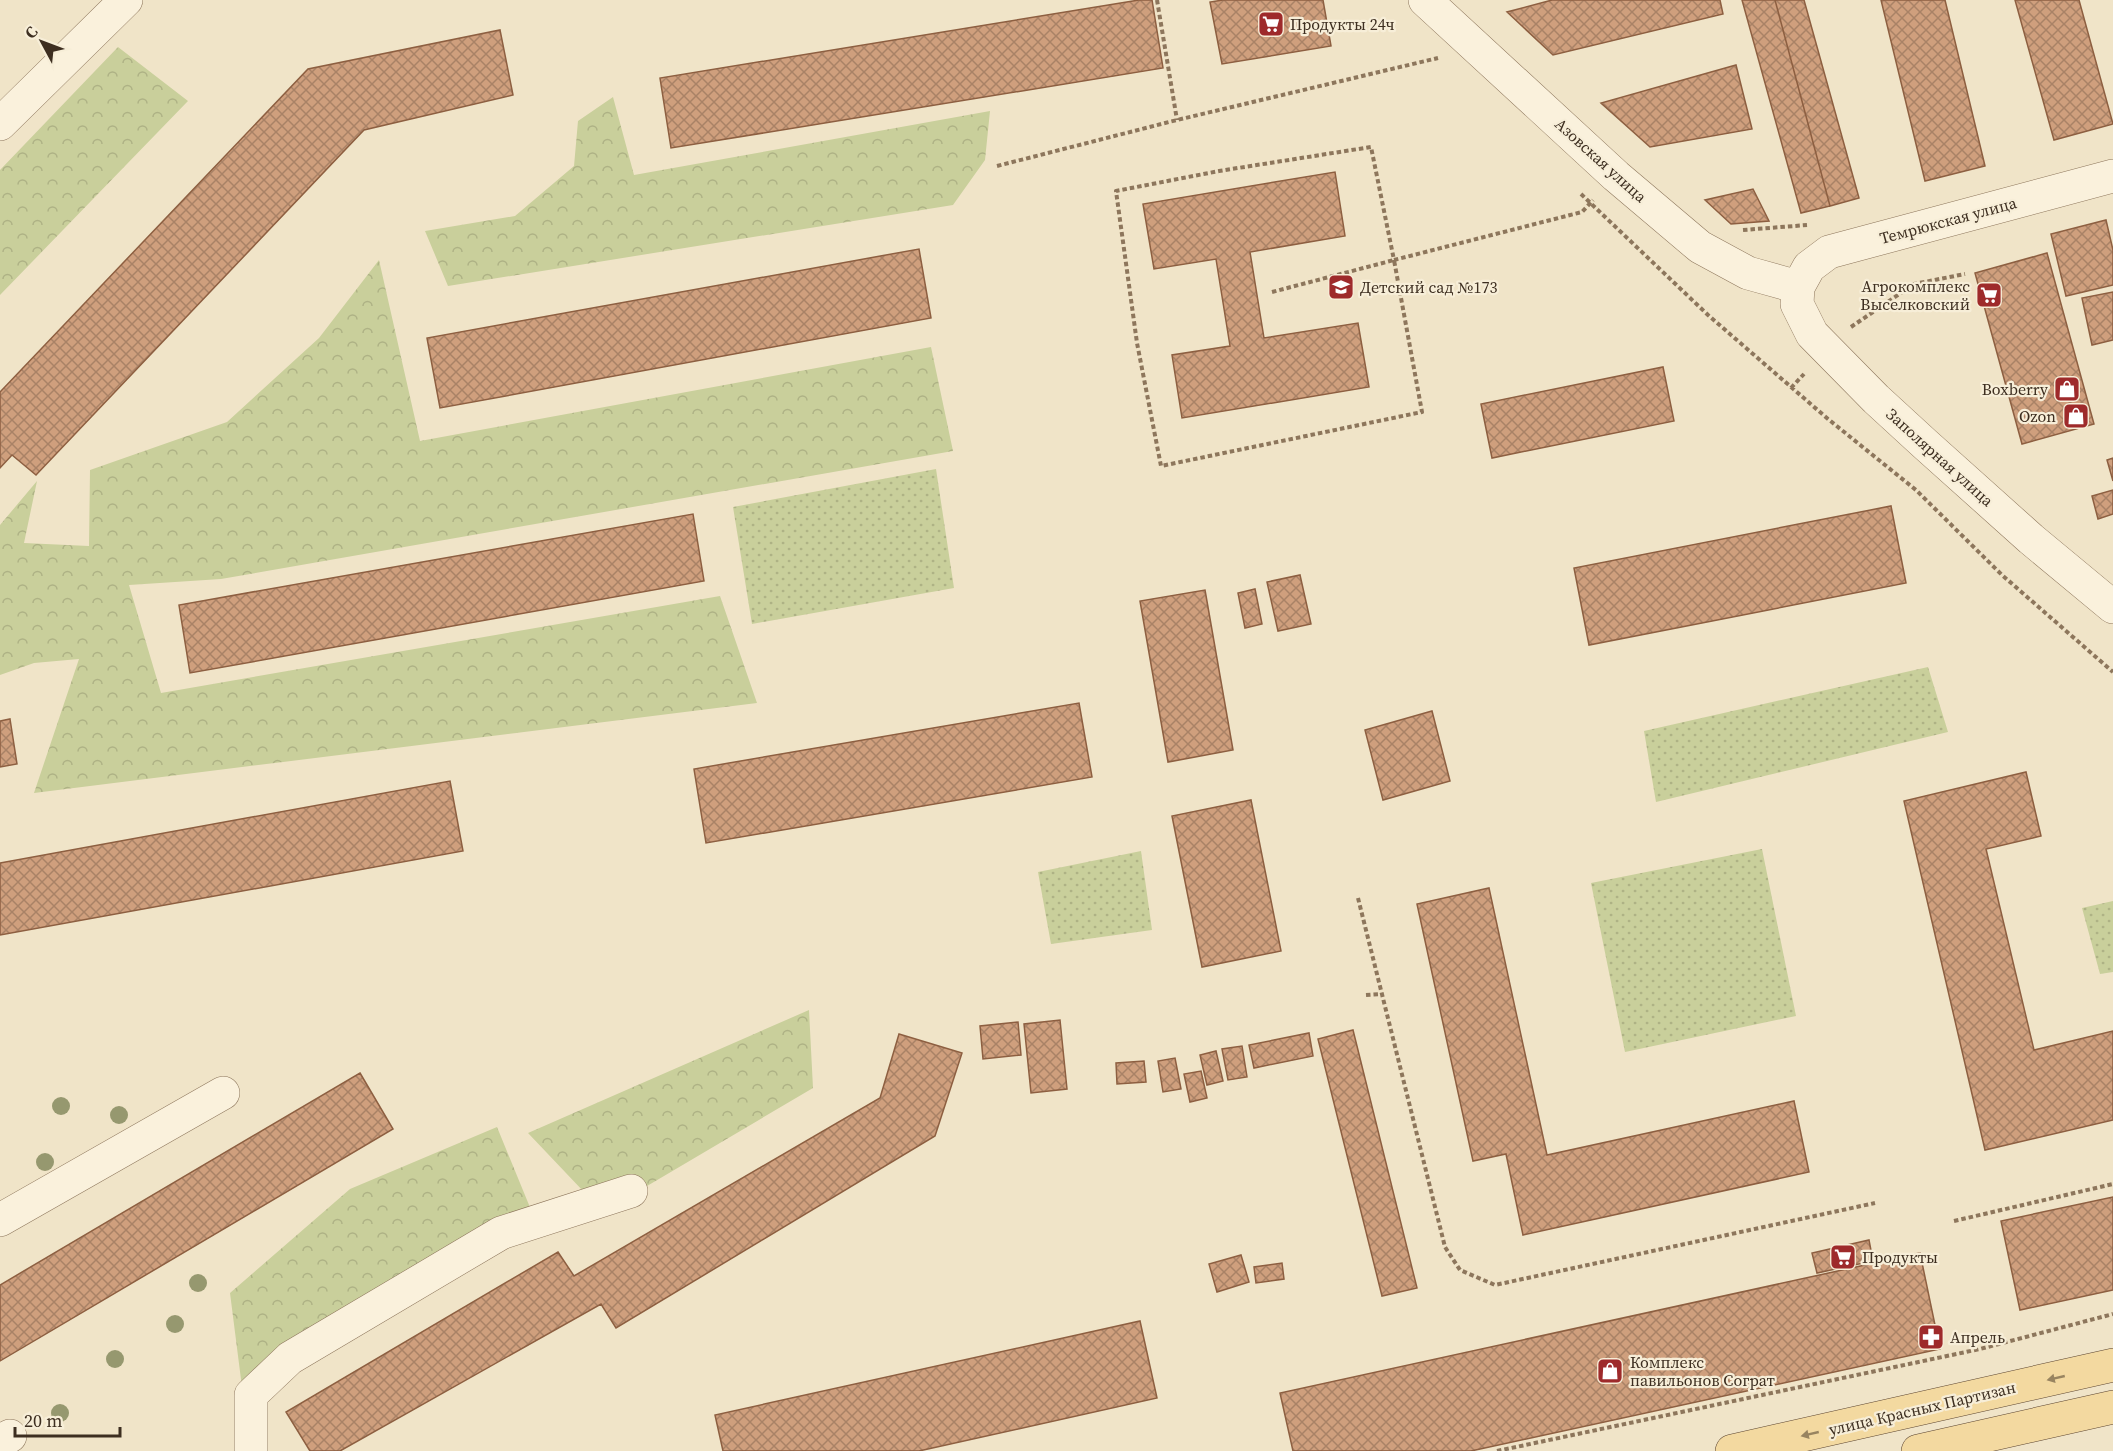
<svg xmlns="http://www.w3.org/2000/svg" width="2113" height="1451" font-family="'Source Serif 4',serif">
<defs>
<pattern id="forest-crowns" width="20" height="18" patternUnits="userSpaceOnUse" patternTransform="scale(1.5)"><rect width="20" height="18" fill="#c9cf9b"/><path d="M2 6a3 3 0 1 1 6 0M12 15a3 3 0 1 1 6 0" fill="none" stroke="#aeb285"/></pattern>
<pattern id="park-dots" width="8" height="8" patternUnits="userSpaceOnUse" patternTransform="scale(1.5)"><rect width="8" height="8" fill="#c9cf9b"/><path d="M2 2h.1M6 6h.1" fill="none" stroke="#aeb285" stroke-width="1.8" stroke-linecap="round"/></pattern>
<pattern id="building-cross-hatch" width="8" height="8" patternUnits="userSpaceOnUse" patternTransform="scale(1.5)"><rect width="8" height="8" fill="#cf9f7d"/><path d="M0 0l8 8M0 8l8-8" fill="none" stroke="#a98266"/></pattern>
</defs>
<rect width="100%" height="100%" fill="#f0e4c8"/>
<path fill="url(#forest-crowns)" d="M118,47L188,101L0,295V170Z
M613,97L634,175L990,111L985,160L953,205L448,286L425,231L515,216L574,166L578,121Z
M379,260L420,441L931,347L953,451L221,579L129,585L161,693L720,596L757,703L34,793L79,659L34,663L0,675V525L37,481L24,543L89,546L90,470L227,422L319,338Z
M809,1010L813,1088L603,1212L528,1133Z
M497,1127L536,1222L244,1403L230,1293L350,1189Z"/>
<path fill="url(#park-dots)" d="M936,469L954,588L752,624L733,507Z
M1928,667L1948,732L1656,802L1644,731Z
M1762,849L1796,1016L1625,1052L1591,883Z
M1141,851L1152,930L1051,944L1038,872Z
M2113,901V972L2100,974L2082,908Z"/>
<path fill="url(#building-cross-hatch)" stroke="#8d5f41" stroke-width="1.5" d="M1139,0H1152L1163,68L671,148L660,78Z
M1223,0H1323L1331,46L1222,64L1210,2Z
M1552,0H1720L1723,14L1553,55L1507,12Z
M1742,0H1775L1830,206L1801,213Z
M1775,0H1804L1859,198L1830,206Z
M1881,0H1945L1985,166L1925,181Z
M2015,0H2079L2113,124L2054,140Z
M500,30L513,95L364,130L36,475L12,455L0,468V392L308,69Z
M1736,65L1752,129L1650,147L1601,103Z
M1335,172L1345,236L1250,252L1264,338L1358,323L1369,387L1182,418L1172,355L1230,346L1216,259L1154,269L1143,204Z
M1753,189L1769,221L1731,224L1705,200Z
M2106,220L2113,250V285L2066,296L2051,234Z
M919,249L931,318L440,408L427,338Z
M2047,253L2094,424L2022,444L1975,273Z
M2113,292V340L2092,345L2082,298Z
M1663,367L1674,421L1492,458L1481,404Z
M2113,458V481L2107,460Z
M2113,490V514L2098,519L2092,496Z
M1891,506L1906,583L1589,645L1574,568Z
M693,514L704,581L190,673L179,605Z
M1300,575L1311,624L1278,631L1267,582Z
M1255,589L1262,624L1245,628L1238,593Z
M1205,590L1233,750L1168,762L1140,601Z
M1079,703L1092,777L706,843L694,769Z
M1432,711L1450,781L1383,800L1365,730Z
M10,719L17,764L0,767V721Z
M2026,772L2041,836L1986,849L2034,1050L2113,1031V1120L1985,1150L1904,801Z
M450,781L463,851L0,935V863Z
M1251,800L1281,951L1202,967L1172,816Z
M1489,888L1547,1155L1794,1101L1809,1172L1523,1235L1506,1154L1473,1161L1417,904Z
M1060,1020L1067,1089L1031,1093L1024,1024Z
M1018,1022L1021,1055L983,1059L980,1026Z
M1353,1030L1417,1288L1382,1296L1318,1039Z
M1309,1033L1313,1056L1254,1068L1249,1045Z
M899,1034L962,1053L935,1136L616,1328L601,1304L340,1451H310L286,1412L558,1252L574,1276L880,1098Z
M1242,1046L1247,1077L1228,1080L1222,1049Z
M1216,1051L1223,1081L1207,1085L1200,1055Z
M1175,1058L1181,1089L1163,1092L1158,1061Z
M1144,1061L1146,1082L1117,1084L1116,1063Z
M1201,1071L1207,1098L1190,1102L1184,1074Z
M360,1073L393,1129L0,1361V1285Z
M2113,1197V1290L2020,1310L2001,1221Z
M1869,1240L1873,1261L1817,1273L1812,1253Z
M1920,1253L1940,1349L1471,1451H1293L1280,1393Z
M1241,1255L1249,1282L1217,1292L1209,1264Z
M1282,1263L1284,1279L1256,1283L1254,1267Z
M1140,1321L1157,1398L919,1451H723L715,1415Z"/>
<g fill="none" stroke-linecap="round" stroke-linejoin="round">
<defs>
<path id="minor" d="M1425,0L1616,176L1700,247L1748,273L1798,287
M0,124L126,0
M2113,176L1829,252L1809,267L1798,287L1797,304L1812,334L1876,399L1925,444L2031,539L2113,607
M0,1220L223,1093
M0,1441L10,1436
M251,1451V1395L290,1358L501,1233L631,1191"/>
<path id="major" d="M1732,1451L2113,1365
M1918,1451L2113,1407"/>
</defs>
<use href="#minor" stroke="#8d765c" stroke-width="34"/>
<use href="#major" stroke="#5b4430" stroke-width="34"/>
<path stroke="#8d765c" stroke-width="4" stroke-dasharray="4.5 3" stroke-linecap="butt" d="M1157,0L1177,120
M997,166L1177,120L1438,58
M1581,194L1708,315L1828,419L1916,490L2002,575L2113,672
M1743,230L1807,225
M1272,292L1394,260L1422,412L1161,466L1137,343L1116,191L1219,171L1371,147L1394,260L1582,212L1593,200
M1851,327L1914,284L1965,274
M1791,388L1804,374
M1358,898L1445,1247L1460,1270L1495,1285L1875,1203
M1366,995L1381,994
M1954,1221L2113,1184
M1497,1451L1980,1349L2113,1314"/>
<use href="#minor" stroke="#faf1dc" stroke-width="33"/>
<use href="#major" stroke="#f3d9a0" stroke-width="33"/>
</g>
<g fill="#96986f">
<circle cx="61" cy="1106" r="9"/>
<circle cx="119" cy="1115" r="9"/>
<circle cx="45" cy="1162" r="9"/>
<circle cx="198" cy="1283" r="9"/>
<circle cx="175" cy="1324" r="9"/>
<circle cx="115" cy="1359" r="9"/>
<circle cx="60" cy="1413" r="9"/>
</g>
<defs><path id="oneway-solid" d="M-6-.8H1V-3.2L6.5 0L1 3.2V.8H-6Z" transform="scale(1.5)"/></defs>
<g fill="#988460">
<use href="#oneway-solid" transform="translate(2056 1378) rotate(167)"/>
<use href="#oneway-solid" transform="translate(1810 1434) rotate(167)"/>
</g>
<defs>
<symbol id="supermarket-square" viewBox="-11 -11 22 22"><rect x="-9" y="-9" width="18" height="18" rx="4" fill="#9e2a2b" stroke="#f7eed8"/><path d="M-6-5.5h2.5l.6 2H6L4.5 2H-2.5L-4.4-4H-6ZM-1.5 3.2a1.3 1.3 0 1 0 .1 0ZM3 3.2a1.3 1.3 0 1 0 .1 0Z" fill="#fff"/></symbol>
<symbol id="school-square" viewBox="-11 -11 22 22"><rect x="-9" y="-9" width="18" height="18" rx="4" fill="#9e2a2b" stroke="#f7eed8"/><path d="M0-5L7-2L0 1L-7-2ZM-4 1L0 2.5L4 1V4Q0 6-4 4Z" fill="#fff"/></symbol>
<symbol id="shop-square" viewBox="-11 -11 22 22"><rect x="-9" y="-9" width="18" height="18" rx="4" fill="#9e2a2b" stroke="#f7eed8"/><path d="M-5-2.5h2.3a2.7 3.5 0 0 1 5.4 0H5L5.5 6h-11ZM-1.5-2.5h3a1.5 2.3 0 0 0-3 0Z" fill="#fff"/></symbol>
<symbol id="pharmacy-square" viewBox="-11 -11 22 22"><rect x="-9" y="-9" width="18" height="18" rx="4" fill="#9e2a2b" stroke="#f7eed8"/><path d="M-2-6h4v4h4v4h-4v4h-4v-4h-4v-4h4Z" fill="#fff"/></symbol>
</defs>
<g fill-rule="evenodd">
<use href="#supermarket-square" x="1256" y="9" width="30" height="30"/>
<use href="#school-square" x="1326" y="272" width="30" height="30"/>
<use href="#supermarket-square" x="1974" y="280" width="30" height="30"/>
<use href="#shop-square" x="2052" y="374" width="30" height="30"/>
<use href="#shop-square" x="2061" y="401" width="30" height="30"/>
<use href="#supermarket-square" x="1828" y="1242" width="30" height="30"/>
<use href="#pharmacy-square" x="1916" y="1322" width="30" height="30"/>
<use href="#shop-square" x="1595" y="1356" width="30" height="30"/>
</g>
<g text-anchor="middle" stroke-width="4.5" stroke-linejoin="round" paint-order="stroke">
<g font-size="16" fill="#3d2e20" stroke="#f7eed8" text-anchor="start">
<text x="1290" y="30">Продукты 24ч</text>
<text x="1970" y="292" text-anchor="end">Агрокомплекс<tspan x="1970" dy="18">Выселковский</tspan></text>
<text x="1360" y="293">Детский cад №173</text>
<text x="2048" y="395" text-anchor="end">Boxberry</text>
<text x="2056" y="422" text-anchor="end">Ozon</text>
<text x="1862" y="1263">Продукты</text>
<text x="1950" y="1343">Апрель</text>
<text x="1630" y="1368">Комплекс<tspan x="1630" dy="18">павильонов Сограт</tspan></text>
</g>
<g font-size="16" fill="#3d2e20" stroke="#f7eed8">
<text transform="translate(1601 160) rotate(42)" y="6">Азовская улица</text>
<text transform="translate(1948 220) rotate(-15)" y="6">Темрюкская улица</text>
<text transform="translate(1940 457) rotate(42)" y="6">Заполярная улица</text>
<text transform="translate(1922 1408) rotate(-13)" y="6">улица Красных Партизан</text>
</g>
</g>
<g transform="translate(42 42) rotate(311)" stroke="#f7eed8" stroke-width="4.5" paint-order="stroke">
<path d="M0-4.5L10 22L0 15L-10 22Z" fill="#3d2e20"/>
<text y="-9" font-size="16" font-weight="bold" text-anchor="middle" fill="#3d2e20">С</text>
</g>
<path d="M15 1427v9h105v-9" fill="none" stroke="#3d2e20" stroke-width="3"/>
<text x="24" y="1427" font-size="18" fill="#3d2e20" stroke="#f7eed8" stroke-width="4.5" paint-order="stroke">20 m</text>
</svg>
